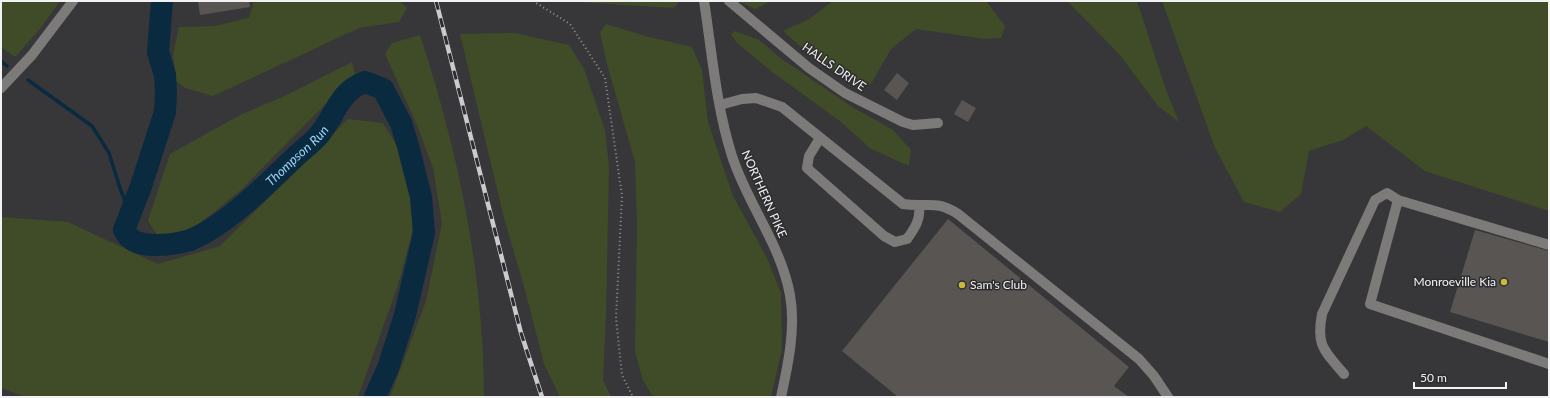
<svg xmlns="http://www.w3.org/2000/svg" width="1550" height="398" font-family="Lato,sans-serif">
<rect width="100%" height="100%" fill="#37373a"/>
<path fill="#3f4c27" d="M1,1H60L40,29L15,57L1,47Z
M254,1H400L407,8L399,22L359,28L213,96L185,88L176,81L173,55L179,27L215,26L249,18Z
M561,1H680L674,8Z
M738,1H771L755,9Z
M833,1H986L1005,26L1001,38L986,39L916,29L891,49L871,84L857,87L808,53L783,31L809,19Z
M1067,1H1137L1166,90L1179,122L1158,106L1120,55Z
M1162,1H1549V211L1425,171L1366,126L1343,140L1309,151L1301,194L1280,212L1244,202L1215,148Z
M606,24L649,37L692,47L702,70L708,122L733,196L767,258L781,293L782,349L771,397H653L643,380L635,352L637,225L635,162L607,64L600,32Z
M735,31L759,40L779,57L852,107L893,130L911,150L909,166L871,149L841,122L771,71L736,42L731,34Z
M515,33L569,45L584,69L605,130L609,166L606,315L603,380L611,397H560L544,364L525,290L504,218L460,34Z
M420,35C458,150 484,275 484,397H390L426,301L442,223L433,168L417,125L385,54L392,43Z
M352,62L355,74L241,190L189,232L157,235L148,221L170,154L240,115L289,94Z
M348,119L383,123L405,159L415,222L398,285L358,397H26L1,388V217L68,222L158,264L220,246Z"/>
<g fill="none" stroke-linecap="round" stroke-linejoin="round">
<path stroke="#092a3f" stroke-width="3.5" d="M1,61L7,66
M28,80L92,126L109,153L121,191L130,212"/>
<path stroke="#092a3f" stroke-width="22" id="s1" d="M162,1L158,52L165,75L166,93L165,112L141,186L124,230C130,243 143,245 157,245C167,245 180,243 190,240C227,225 268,183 296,156C304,149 312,143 319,135C336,115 338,92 365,82L383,89L401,123L408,146L421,197L424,233L405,315L388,368L375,397"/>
</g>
<path fill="#585552" d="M198,1H249L250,7L200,15Z
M897,73L909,83L897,100L884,90Z
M962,100L976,108L968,122L954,114Z
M948,219L1129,367L1114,386L1129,397H898L842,351Z
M1475,230L1549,251V342L1450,312Z"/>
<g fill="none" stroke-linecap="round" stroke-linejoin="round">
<path stroke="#959598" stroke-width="2" stroke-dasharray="1 3" stroke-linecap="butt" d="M533,1L570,24L605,78L622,196L616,318L622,375L633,397"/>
<path stroke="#7c7b7a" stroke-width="10" d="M704,1C712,52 716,106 732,156C747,203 781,245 790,295C796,328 788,365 781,397
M729,1L809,68L845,93L903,122L913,125L938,123
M1,88L32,55L73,1
M720,105L742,99L756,98L782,107L903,204C927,208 935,199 958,214L1139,359L1154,376L1168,397
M820,138L809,156L807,168L884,236L895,242L907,239C915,228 921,219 919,205
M1398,200L1549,245
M1344,374C1324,350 1316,346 1322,314L1375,200L1387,193L1398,200L1370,304L1549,364"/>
<defs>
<path id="rail" d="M436,1L521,333L542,397"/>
</defs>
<use href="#rail" stroke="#cbcbce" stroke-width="4.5"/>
<use href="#rail" stroke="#2d2d30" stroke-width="3" stroke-dasharray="9" stroke-linecap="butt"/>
</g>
<g fill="#ccb939" stroke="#2d2d30" stroke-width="1.5">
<circle cx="1504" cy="282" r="4"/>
<circle cx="962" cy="285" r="4"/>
</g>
<g text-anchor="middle" stroke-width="3" stroke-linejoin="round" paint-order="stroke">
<g font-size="12" fill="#f2f2f4" stroke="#2d2d30">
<text transform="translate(834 67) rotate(35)" y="4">HALLS DRIVE</text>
<text transform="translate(764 194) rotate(66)" y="4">NORTHERN PIKE</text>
</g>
<g font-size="12" fill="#f2f2f4" stroke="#2d2d30" text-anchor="end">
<text x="1496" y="286">Monroeville Kia</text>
<text x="970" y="289" text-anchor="start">Sam's Club</text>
</g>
<g font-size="13" font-style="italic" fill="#9dd3f9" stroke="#2d2d30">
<text dy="5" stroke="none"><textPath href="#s1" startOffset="446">Thompson Run</textPath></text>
</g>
</g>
<rect width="1550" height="398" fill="none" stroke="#f2f2f4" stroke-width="4"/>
<path d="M1414 382v6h92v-6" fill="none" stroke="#f2f2f4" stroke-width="2"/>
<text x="1420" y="382" font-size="12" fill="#f2f2f4" stroke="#2d2d30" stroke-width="3" paint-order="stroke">50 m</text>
</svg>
